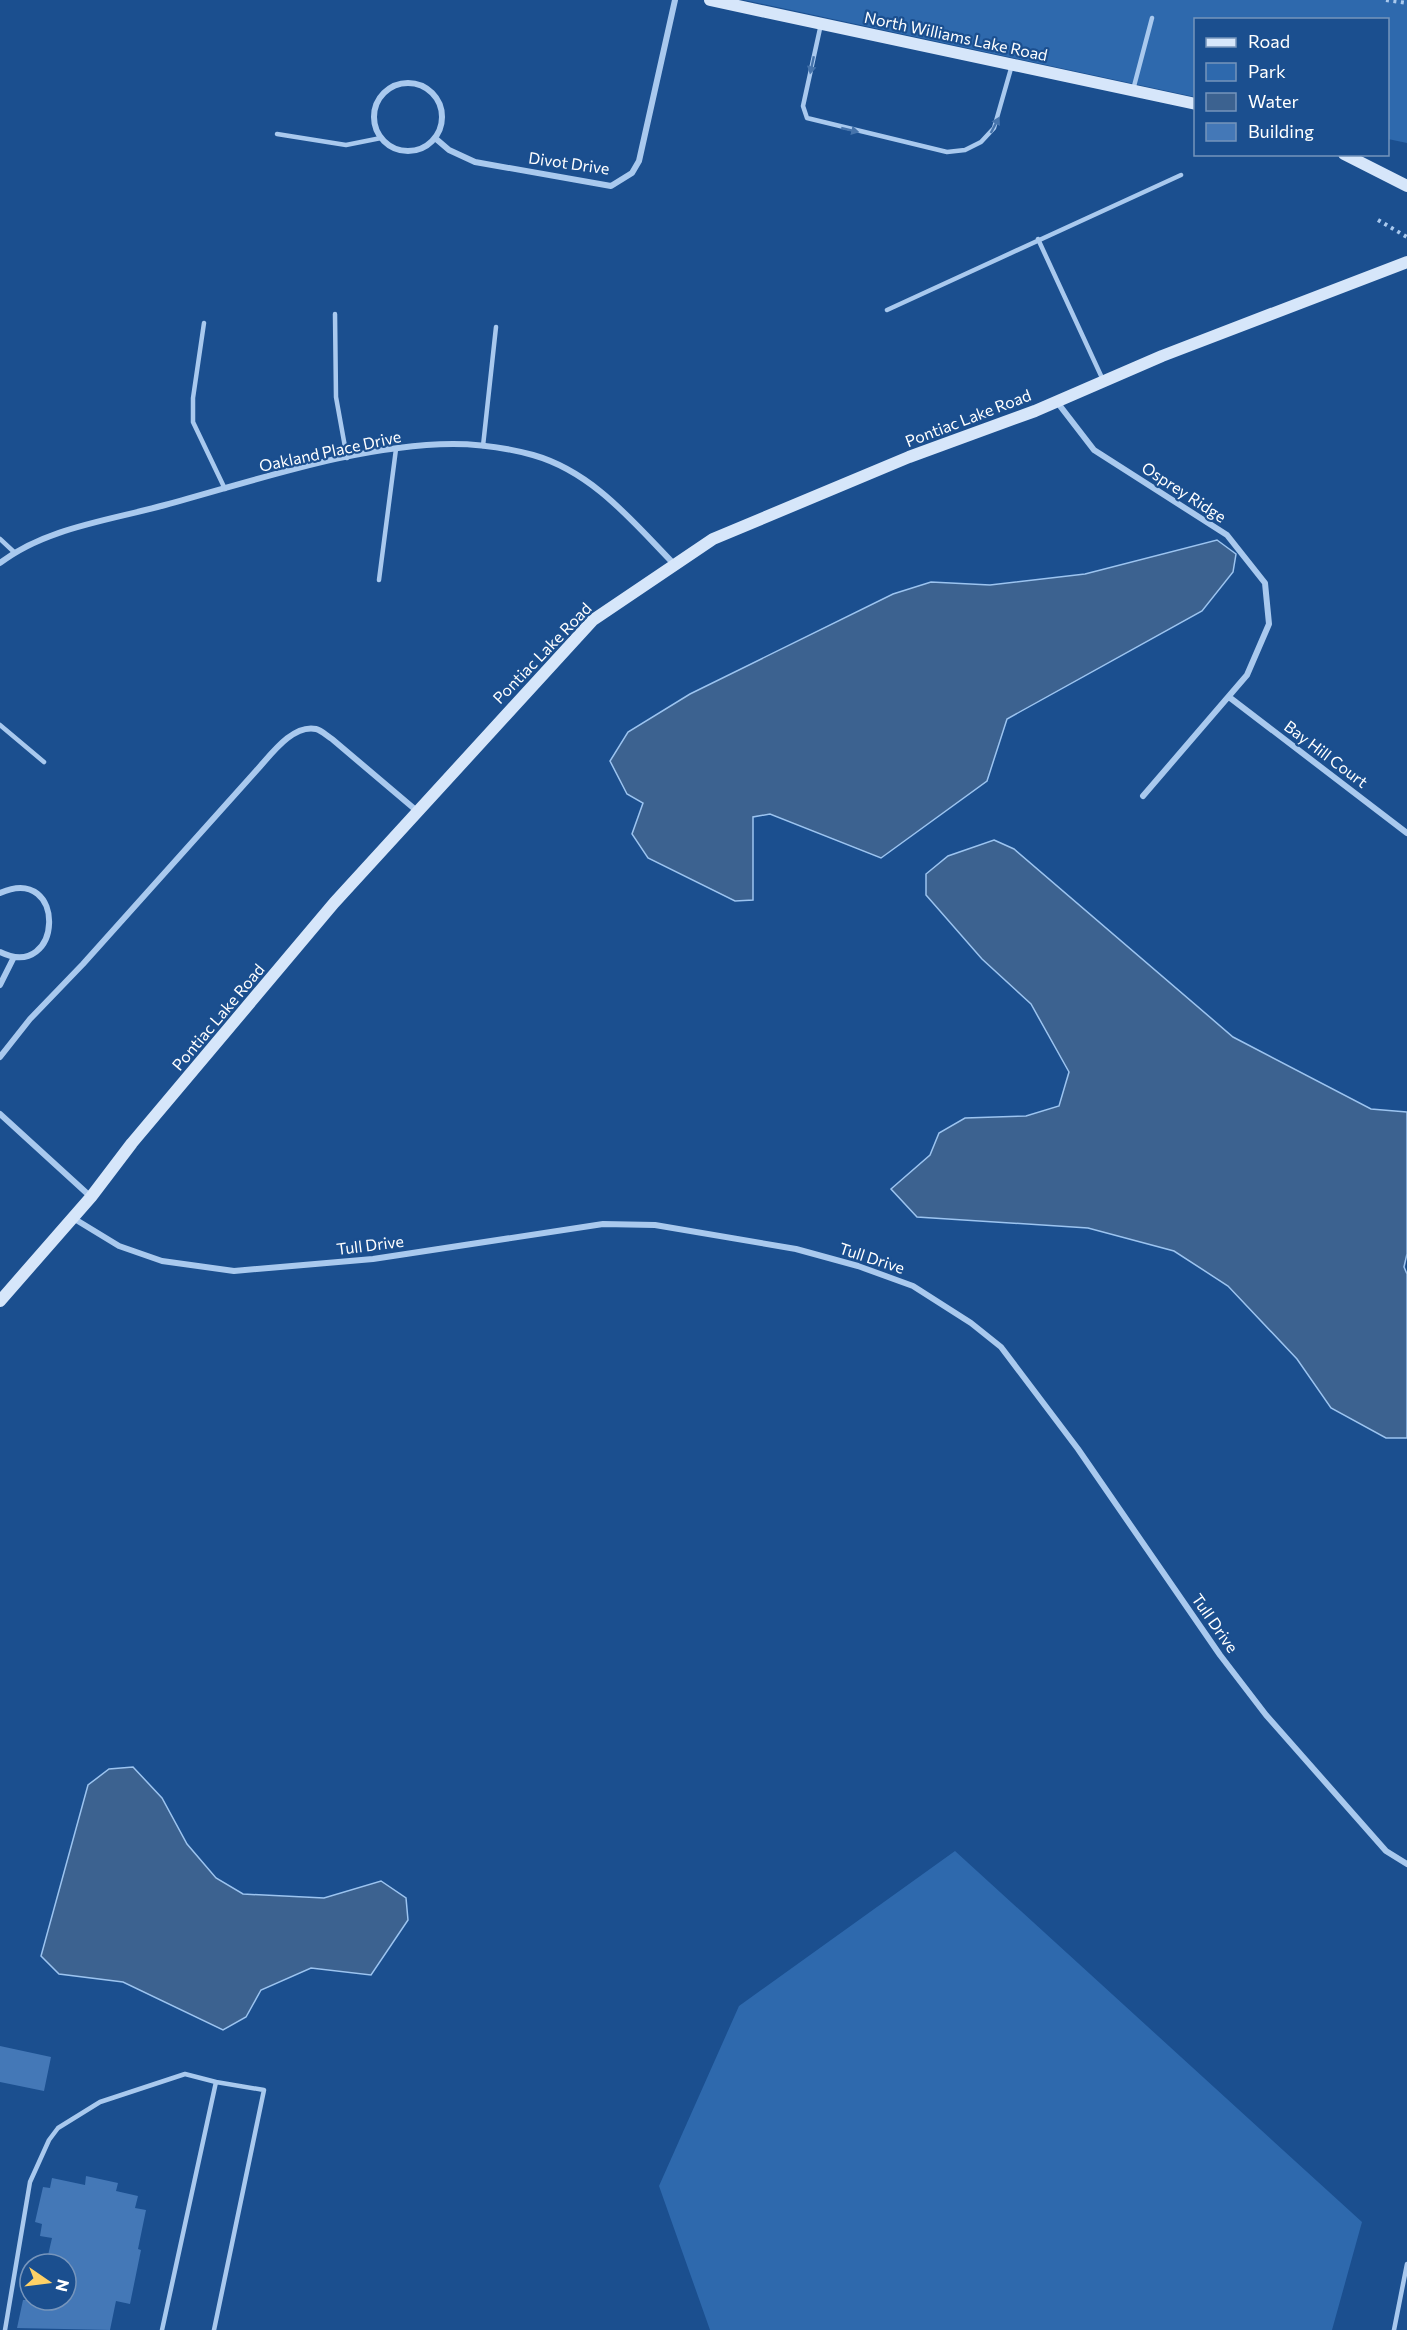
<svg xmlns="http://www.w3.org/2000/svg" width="1407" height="2330" font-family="Commissioner,sans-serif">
<rect width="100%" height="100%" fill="#1b4f8f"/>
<path fill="#2e69ad" d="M744,0H1407V143L1388,139V20H1196L1195,97Z
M955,1851L1362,2222L1332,2330H710L659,2186L739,2006Z"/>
<path fill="#3c6290" stroke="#9cc4f0" stroke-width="1.5" d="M1217,540L1236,554L1233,572L1202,611L1007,719L987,781L881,858L770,814L753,817V900L735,901L648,858L632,834L643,803L627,794L610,761L628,732L690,694L893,594L931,582L990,585L1085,574Z
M994,840L1014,849L1233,1037L1371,1109L1407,1112V1254L1404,1267L1407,1274V1438H1386L1331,1408L1297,1359L1228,1286L1174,1251L1088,1228L917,1217L891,1189L930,1155L939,1133L965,1118L1026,1116L1059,1106L1069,1072L1031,1004L982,959L926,895V874L948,856Z
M133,1767L162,1798L187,1844L216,1878L243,1894L324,1898L381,1881L406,1898L408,1920L371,1975L311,1968L261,1990L246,2017L223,2030L123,1982L59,1974L41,1956L88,1785L109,1769Z"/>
<path fill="#4478b7" d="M0,2046L51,2057L44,2091L0,2082Z
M86,2176L118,2183L116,2191L138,2196L135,2208L146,2210L138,2249L141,2250L130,2304L116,2301L110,2330L17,2328L23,2300H66V2264H46L52,2238L40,2236L42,2224L35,2222L43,2187L50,2188L52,2178L85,2185Z"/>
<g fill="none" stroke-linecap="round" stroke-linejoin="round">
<path stroke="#a9c9ee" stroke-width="4" stroke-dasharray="3 4.5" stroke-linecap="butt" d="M1386,0L1407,3
M1378,220L1407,237"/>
<path stroke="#a9c9ee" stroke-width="4.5" d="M821,24L803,106L807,118L947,152L965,150L981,142L994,128L1012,65
M1133,90L1152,18
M277,134L346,145L381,138
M1038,239L1103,380
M887,310L1181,175
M335,314L336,397L347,458
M204,323L193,398V422L225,489
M483,446L496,327
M0,539L14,552
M379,580L396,449
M0,725L44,762
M5,2330L30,2182L49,2140L58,2128L100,2102L185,2074L216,2082
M162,2330L216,2082L264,2090L214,2330
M1394,2330L1407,2264"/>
<path stroke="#a9c9ee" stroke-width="6" d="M374 117a34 34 0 1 1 68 0a34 34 0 1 1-68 0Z
M435,138L449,150L475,162L611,186L632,173L639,161L675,0
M1057,402L1094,450L1227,535L1265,583L1269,624L1247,675L1143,796
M0,563C45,528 111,520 165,505C258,480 356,445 453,444C480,444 507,448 533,455C593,472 633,522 675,565
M1229,697L1407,833
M0,893C68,863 63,983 0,952
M0,985L14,957
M0,1057L30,1019L83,964L256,771C270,756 292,724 316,729C321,730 327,736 332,739L417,811
M0,1114L91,1197
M73,1218L119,1246L162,1261L234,1271L373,1259L603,1224L655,1225L796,1249L858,1266L913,1286L971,1323L1001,1347L1078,1449L1220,1655L1266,1715L1386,1851L1407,1864"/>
<path stroke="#d6e6fa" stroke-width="12" d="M710,0L1196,104
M1344,154L1407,186
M0,1301L91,1197L132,1143L334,903L593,620L713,539L909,457L1035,411L1162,356L1407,262"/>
</g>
<defs><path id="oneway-solid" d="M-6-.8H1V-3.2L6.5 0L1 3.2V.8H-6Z" transform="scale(1.5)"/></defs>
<g fill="#4674ac">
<use href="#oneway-solid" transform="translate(812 65) rotate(102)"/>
<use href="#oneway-solid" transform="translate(995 125) rotate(-62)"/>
<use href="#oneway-solid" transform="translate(850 130) rotate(13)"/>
</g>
<g text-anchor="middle" stroke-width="4.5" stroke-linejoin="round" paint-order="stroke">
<g font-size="16" fill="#fff" stroke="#1b4f8f">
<text transform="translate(956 36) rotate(12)" y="6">North Williams Lake Road</text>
<text transform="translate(569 163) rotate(8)" y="6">Divot Drive</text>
<text transform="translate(968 418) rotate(-21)" y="6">Pontiac Lake Road</text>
<text transform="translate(330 451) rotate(-12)" y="6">Oakland Place Drive</text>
<text transform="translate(1184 492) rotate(33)" y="6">Osprey Ridge</text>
<text transform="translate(542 653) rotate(-46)" y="6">Pontiac Lake Road</text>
<text transform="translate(1326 754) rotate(37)" y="6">Bay Hill Court</text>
<text transform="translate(218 1017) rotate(-50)" y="6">Pontiac Lake Road</text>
<text transform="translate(370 1245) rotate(-7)" y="6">Tull Drive</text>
<text transform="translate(872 1258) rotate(18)" y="6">Tull Drive</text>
<text transform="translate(1215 1623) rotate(55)" y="6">Tull Drive</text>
</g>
</g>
<rect x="1194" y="18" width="195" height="138" fill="#1b4f8f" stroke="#7695bc" stroke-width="1.5"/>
<rect x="1206" y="38" width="30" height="9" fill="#d6e6fa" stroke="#7695bc" stroke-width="1.5"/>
<text x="1248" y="48" font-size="18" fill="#ffffff">Road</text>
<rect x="1206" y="63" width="30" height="18" fill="#2e69ad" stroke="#7695bc" stroke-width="1.5"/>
<text x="1248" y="78" font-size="18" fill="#ffffff">Park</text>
<rect x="1206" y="93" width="30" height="18" fill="#3c6290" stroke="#7695bc" stroke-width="1.5"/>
<text x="1248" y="108" font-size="18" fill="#ffffff">Water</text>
<rect x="1206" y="123" width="30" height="18" fill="#4478b7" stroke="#7695bc" stroke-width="1.5"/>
<text x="1248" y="138" font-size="18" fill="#ffffff">Building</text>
<g transform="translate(48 2282) rotate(104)"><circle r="28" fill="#1b4f8f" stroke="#7695bc" stroke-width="1.5"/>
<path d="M0-4.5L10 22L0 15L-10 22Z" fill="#ffd166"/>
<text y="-9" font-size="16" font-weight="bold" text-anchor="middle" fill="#ffffff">N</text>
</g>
</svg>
